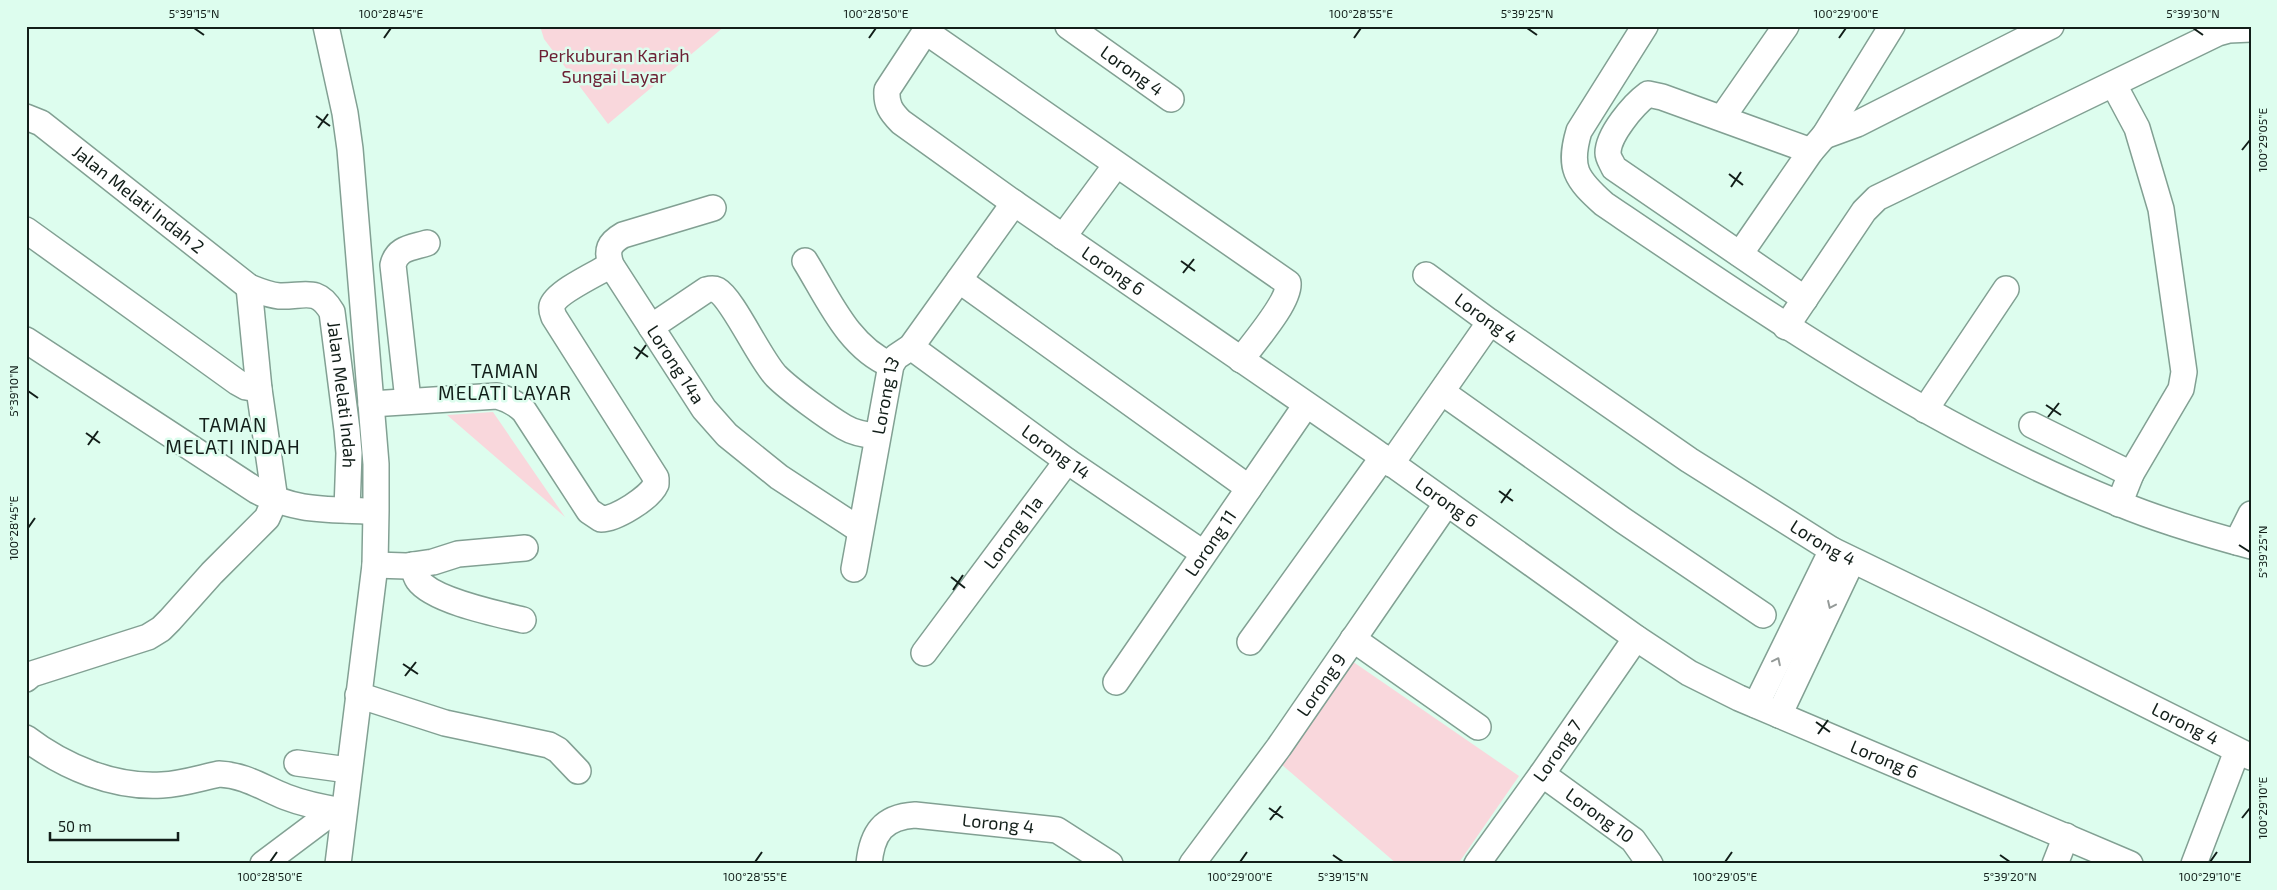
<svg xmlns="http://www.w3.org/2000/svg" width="2277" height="890" font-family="'Exo 2',sans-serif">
<rect width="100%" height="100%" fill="#ddfdee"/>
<path fill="#f9d7dc" d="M540,26H725L608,124L544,39Z
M493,412L565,517L447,415Z
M1349,659L1519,776L1458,864H1397L1281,764Z"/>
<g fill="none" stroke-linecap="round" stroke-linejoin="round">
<defs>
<g id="minor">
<path d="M326,26L345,113L350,149L376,464V511L375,565L338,864"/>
<path id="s1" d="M929,26L887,90C886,105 891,112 901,122L1014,203L1370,448L1636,638L1689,673L1739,698L2130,864"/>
<path id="s2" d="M1068,26L1171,99"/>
<path d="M1645,26L1579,131C1568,168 1576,179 1604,204C1768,315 1933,429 2118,503C2161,521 2206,534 2251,546"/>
<path d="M925,31L1288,283C1290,302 1252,344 1241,360"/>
<path d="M2114,85L2137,128L2161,209L2184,372L2181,389L2131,474L2119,504"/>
<path id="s3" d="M26,117L41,123L249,287C259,291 268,295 279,296C304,297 317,286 332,312L347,430L349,453L347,510"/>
<path d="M1722,118L1786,26"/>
<path d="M1824,136L1857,124L2051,26"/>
<path id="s4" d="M713,208L623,235C609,243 606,250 611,265L704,409L727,435L779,477L860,530"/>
<path d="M26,230L237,382L246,387L259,389"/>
<path d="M1063,237L1116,165"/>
<path d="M1740,254L1811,151L1824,136L1892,26"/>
<path d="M805,261C828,298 848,347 891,365"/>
<path id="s5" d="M1426,275L1490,322L1689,460L1832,550L1979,621L2251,757"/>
<path d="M959,280L1249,488"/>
<path d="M1805,299L1614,168C1612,163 1608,158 1608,153C1608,135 1633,105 1648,94L1662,97L1811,151"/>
<path d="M651,327L706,290C710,289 713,288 717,290C733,299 759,358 776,376C790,390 827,417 844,427C854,433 866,435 877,436"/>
<path d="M1786,327L1864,211L1877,198L2218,33L2229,30L2251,29"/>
<path d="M26,340L257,491C296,511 322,509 364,511"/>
<path id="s6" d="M911,347L1067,461L1203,553"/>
<path d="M1442,392L1624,521L1763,615"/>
<path d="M408,400L393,265C397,248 411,248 427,243"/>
<path d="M371,404L497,396C508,399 516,403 524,411L589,511L601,519C616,519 650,498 656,484V478L554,317C553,314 551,310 552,306C556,292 598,273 611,265"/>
<path d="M1925,410L2006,289"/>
<path d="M2032,425L2131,474"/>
<path d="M1391,464L1490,322"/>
<path d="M2237,542L2251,514"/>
<path d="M375,565L406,566L433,562L458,554L525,548"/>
<path d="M413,565C414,570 415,576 418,580C433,601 498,614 523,620"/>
<path id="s7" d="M854,569L891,365L896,357L911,347L1014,203"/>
<path d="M1353,639L1478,727"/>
<path d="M1250,642L1383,457"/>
<path id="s8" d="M924,653L1067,461"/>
<path d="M26,679L32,674L148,637L161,629L170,620L212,573L267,518L275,500L259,389L249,287"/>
<path id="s9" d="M1116,682L1306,405"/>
<path d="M358,695L445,723L549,745L558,750L578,771"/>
<path d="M1756,705L1832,550"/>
<path d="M1779,715L1852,561"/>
<path d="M26,738C64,767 114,788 162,785C182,784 200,778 219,774C245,775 263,788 286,797C304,804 324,808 343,811"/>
<path d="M297,763L348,770"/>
<path id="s10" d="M1542,774L1633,840L1650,864"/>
<path d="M263,864L335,810"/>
<path id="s11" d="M869,864C872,833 883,817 915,815L1057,830L1110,864"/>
<path id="s12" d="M1192,864L1279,747L1447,503"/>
<path id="s13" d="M1477,864L1542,774L1636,638"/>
<path d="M2055,864L2066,836"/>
<path d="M2194,864L2237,751"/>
</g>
</defs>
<use href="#minor" stroke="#82a093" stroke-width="28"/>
<use href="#minor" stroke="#fff" stroke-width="25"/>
</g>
<defs><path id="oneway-chevron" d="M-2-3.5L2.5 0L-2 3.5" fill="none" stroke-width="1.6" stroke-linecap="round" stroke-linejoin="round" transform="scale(1.25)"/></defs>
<g stroke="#949a98">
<use href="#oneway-chevron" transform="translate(1831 605) rotate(115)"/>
<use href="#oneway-chevron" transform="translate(1777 661) rotate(-64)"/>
</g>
<path fill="none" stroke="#121e19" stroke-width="2" d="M194,28L204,35M1527,28L1537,35M2193,28L2203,35M384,38L391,28M869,38L876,28M1354,38L1361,28M1839,38L1846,28M316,116L330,126M318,128L328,114M2242,150L2250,140M1729,174L1743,185M1731,187L1741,172M1181,261L1195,271M1183,273L1194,259M634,347L648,357M636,359L646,345M28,391L38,398M2046,405L2061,415M2048,417L2059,403M86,433L100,443M88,445L98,431M1499,491L1513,501M1501,503L1511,489M28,528L35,518M2239,545L2250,552M951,577L965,588M953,590L963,575M403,664L418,674M405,676L416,662M1816,722L1830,732M1818,734L1828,720M1269,808L1283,818M2242,818L2250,808M1270,820L1281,806M1333,855L1343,862M2000,855L2010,862M270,862L277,852M755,862L762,852M1240,862L1247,852M1725,862L1732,852M2210,862L2217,852"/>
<g text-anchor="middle" stroke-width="5" stroke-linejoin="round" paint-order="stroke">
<g font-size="18" fill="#6c2034" stroke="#ddfdee">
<text x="614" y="62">Perkuburan Kariah<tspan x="614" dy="21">Sungai Layar</tspan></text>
</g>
<g font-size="18" fill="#121e19" stroke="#ddfdee">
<text dy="6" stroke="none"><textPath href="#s2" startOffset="78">Lorong 4</textPath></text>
<text dy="6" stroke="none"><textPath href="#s3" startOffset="140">Jalan Melati Indah 2</textPath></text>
<text dy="6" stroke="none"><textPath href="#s1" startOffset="372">Lorong 6</textPath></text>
<text dy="6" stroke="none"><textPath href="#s5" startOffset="74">Lorong 4</textPath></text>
<text dy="6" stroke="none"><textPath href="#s4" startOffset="249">Lorong 14a</textPath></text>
<text dy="6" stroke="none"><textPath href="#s3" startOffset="456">Jalan Melati Indah</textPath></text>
<text dy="6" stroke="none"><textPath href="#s7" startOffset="176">Lorong 13</textPath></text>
<text dy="6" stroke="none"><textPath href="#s6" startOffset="179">Lorong 14</textPath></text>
<text dy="6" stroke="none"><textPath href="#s1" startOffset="778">Lorong 6</textPath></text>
<text dy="6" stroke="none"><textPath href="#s8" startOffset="150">Lorong 11a</textPath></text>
<text dy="6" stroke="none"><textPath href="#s9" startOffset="168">Lorong 11</textPath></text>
<text dy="6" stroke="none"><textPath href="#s5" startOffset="479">Lorong 4</textPath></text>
<text dy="6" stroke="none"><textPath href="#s12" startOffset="221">Lorong 9</textPath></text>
<text dy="6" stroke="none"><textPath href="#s5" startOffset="884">Lorong 4</textPath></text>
<text dy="6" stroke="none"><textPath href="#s13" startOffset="139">Lorong 7</textPath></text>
<text dy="6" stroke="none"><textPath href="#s1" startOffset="1288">Lorong 6</textPath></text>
<text dy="6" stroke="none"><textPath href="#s10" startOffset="71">Lorong 10</textPath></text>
<text dy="6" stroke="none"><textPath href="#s11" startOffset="159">Lorong 4</textPath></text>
</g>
<g font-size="19" letter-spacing="1" fill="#121e19" stroke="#ddfdee">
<text x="505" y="378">TAMAN<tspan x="505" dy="22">MELATI LAYAR</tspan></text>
<text x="233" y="432">TAMAN<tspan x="233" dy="22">MELATI INDAH</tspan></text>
</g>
</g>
<rect width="2277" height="890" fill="none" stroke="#ddfdee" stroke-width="55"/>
<path d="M50 832v8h128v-8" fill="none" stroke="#121e19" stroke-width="2.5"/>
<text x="58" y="832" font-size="15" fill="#121e19" stroke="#ddfdee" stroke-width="4" paint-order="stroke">50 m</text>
<rect x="28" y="28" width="2222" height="834" fill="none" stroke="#121e19" stroke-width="2"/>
<g font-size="12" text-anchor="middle" fill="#121e19">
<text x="194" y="18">5°39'15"N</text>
<text x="391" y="18">100°28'45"E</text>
<text x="876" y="18">100°28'50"E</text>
<text x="1361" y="18">100°28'55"E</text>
<text x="1527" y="18">5°39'25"N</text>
<text x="1846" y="18">100°29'00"E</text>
<text x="2193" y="18">5°39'30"N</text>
<text transform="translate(2263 140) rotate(-90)" y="4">100°29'05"E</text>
<text transform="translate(14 391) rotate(-90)" y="4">5°39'10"N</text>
<text transform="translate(14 528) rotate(-90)" y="4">100°28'45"E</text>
<text transform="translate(2263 552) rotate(-90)" y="4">5°39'25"N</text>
<text transform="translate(2263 808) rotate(-90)" y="4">100°29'10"E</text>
<text x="270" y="881">100°28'50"E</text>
<text x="755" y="881">100°28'55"E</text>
<text x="1240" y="881">100°29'00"E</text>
<text x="1343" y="881">5°39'15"N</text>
<text x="1725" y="881">100°29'05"E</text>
<text x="2010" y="881">5°39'20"N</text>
<text x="2210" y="881">100°29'10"E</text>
</g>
</svg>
